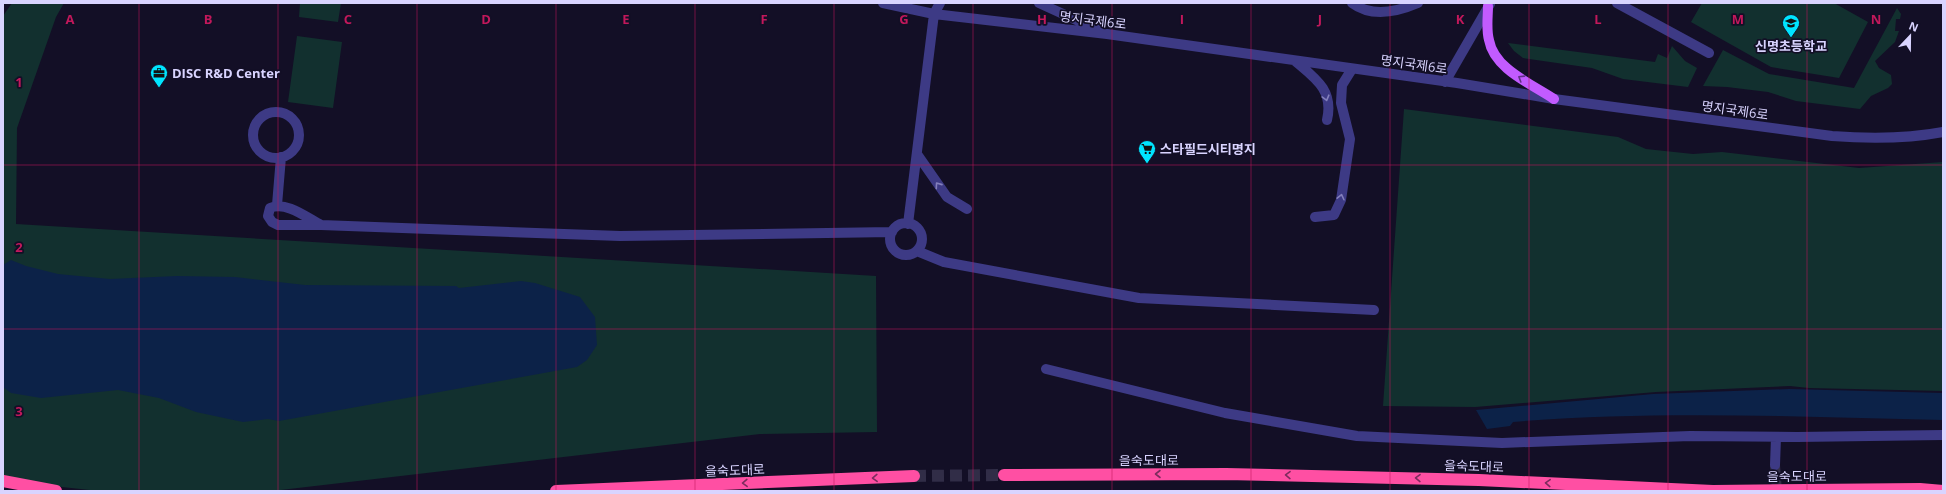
<svg xmlns="http://www.w3.org/2000/svg" width="1946" height="494" font-family="'Open Sans','Noto Sans KR',sans-serif">
<rect width="100%" height="100%" fill="#130f26"/>
<path fill="#12302f" d="M12,3H64L56,17L17,128L16,224L876,276L877,432L760,434L272,491H99L62,487L3,478V16Z
M300,3H341L338,22L299,17Z
M1702,3H1834L1868,22L1839,78L1771,67L1691,22Z
M1897,8L1901,14L1900,19H1896L1895,31H1899L1895,42L1875,61L1879,68L1891,75L1892,84L1888,88L1871,96L1860,109L1796,101L1768,92L1727,87L1703,86L1723,50L1769,74L1854,88Z
M297,36L342,42L333,108L288,102Z
M1508,43L1655,62L1658,54L1667,58L1672,46L1685,61L1697,68L1688,87L1623,79L1592,68L1523,58L1514,51Z
M1404,109L1618,137L1646,149L1693,154L1722,152L1859,168L1943,162V391L1809,388L1790,386L1656,392L1475,407L1383,406Z"/>
<path fill="#0c2248" d="M11,260L26,266L58,274L110,279L177,276L235,277L305,285L456,286L459,288L521,281L535,283L580,297L595,317L597,345L587,360L577,367L279,421L268,419L243,422L196,412L159,398L118,390L41,398L11,393L3,387V265Z
M1789,389L1943,393V420C1800,417 1656,410 1513,422L1510,426L1487,429L1476,410L1653,394Z"/>
<g fill="none" stroke-linecap="round" stroke-linejoin="round">
<path stroke="#312d47" stroke-width="10" stroke-dasharray="10 5" stroke-linecap="butt" d="M1775,465L1777,491"/>
<path stroke="#312d47" stroke-width="12" stroke-dasharray="12 6" stroke-linecap="butt" d="M914,476L1004,475"/>
<path stroke="#3d3a85" stroke-width="10" d="M883,3L934,14L1107,34L1457,83L1554,99L1832,136C1870,139 1906,139 1943,132
M1039,3L1098,30
M1352,3C1372,18 1397,12 1418,3
M1617,3L1709,53
M1295,61C1315,78 1334,90 1327,120
M1445,82L1490,4
M253 135a23 23 0 1 1 46 0a23 23 0 1 1-46 0Z
M917,154L947,197L967,209
M277,205L281,157
M1315,217L1334,215L1341,200L1350,139L1341,103L1342,85L1352,69
M890 239a16 16 0 1 1 32 0a16 16 0 1 1-32 0Z
M908,224L934,14L940,3
M321,225C306,217 286,201 270,208L268,216L272,222L278,225H321L620,236L892,232
M917,251L944,262L1139,298L1374,310
M1046,369L1225,413L1357,436L1502,443L1690,436L1797,437L1943,435
M1775,465L1776,437"/>
<path stroke="#c25bff" stroke-width="10" d="M1488,6C1488,17 1486,29 1489,40C1494,69 1532,84 1554,99"/>
<path stroke="#ff4fa3" stroke-width="12" d="M1004,475L1226,474L1479,480L1713,491
M3,481L56,491
M556,491L914,476"/>
<path stroke="#ff4fa3" stroke-width="12" d="M1713,491L1920,489L1943,491"/>
</g>
<defs><path id="oneway-chevron" d="M-2-3.5L2.5 0L-2 3.5" fill="none" stroke-width="1.6" stroke-linecap="round" stroke-linejoin="round"/></defs>
<use stroke="#623188" href="#oneway-chevron" transform="translate(1521 78) rotate(-148)"/>
<g stroke="#837fbc">
<use href="#oneway-chevron" transform="translate(1326 98) rotate(75)"/>
<use href="#oneway-chevron" transform="translate(938 185) rotate(-125)"/>
<use href="#oneway-chevron" transform="translate(1341 197) rotate(-77)"/>
</g>
<g stroke="#7d2c5e">
<use href="#oneway-chevron" transform="translate(1158 474) rotate(180)"/>
<use href="#oneway-chevron" transform="translate(1288 475) rotate(-179)"/>
<use href="#oneway-chevron" transform="translate(875 478) rotate(178)"/>
<use href="#oneway-chevron" transform="translate(1418 478) rotate(-179)"/>
<use href="#oneway-chevron" transform="translate(745 483) rotate(178)"/>
<use href="#oneway-chevron" transform="translate(1548 483) rotate(-177)"/>
</g>
<path fill="none" stroke="#c2185b" stroke-width="1" stroke-opacity="0.55" d="M139,3V491M278,3V491M417,3V491M556,3V491M695,3V491M834,3V491M973,3V491M1112,3V491M1251,3V491M1390,3V491M1529,3V491M1668,3V491M1807,3V491M3,165H1943M3,329H1943"/>
<defs>
<symbol id="school-pin" viewBox="-11 -11 22 30"><path d="M0 17L-7.5 6A9.5 9.5 0 1 1 7.5 6Z" fill="#00e5ff" stroke="#130f26"/><path d="M0-5L7-2L0 1L-7-2ZM-4 1L0 2.5L4 1V4Q0 6-4 4Z" fill="#111"/></symbol>
<symbol id="office-pin" viewBox="-11 -11 22 30"><path d="M0 17L-7.5 6A9.5 9.5 0 1 1 7.5 6Z" fill="#00e5ff" stroke="#130f26"/><path d="M-6-3h4V-5.5h4V-3h4V5H-6ZM-1-4.5V-3h2v-1.5ZM-6 0V1H6V0Z" fill="#111"/></symbol>
<symbol id="supermarket-pin" viewBox="-11 -11 22 30"><path d="M0 17L-7.5 6A9.5 9.5 0 1 1 7.5 6Z" fill="#00e5ff" stroke="#130f26"/><path d="M-6-5.5h2.5l.6 2H6L4.5 2H-2.5L-4.4-4H-6ZM-1.5 3.2a1.3 1.3 0 1 0 .1 0ZM3 3.2a1.3 1.3 0 1 0 .1 0Z" fill="#111"/></symbol>
</defs>
<g fill-rule="evenodd">
<use href="#school-pin" x="1781" y="13" width="20" height="27"/>
<use href="#office-pin" x="149" y="63" width="20" height="27"/>
<use href="#supermarket-pin" x="1137" y="139" width="20" height="27"/>
</g>
<g text-anchor="middle" stroke-width="3.5" stroke-linejoin="round" paint-order="stroke">
<g font-size="13" fill="#d9d4ff" stroke="#130f26">
<text transform="translate(1093 20) rotate(7)" y="5">명지국제6로</text>
<text transform="translate(1414 64) rotate(8)" y="5">명지국제6로</text>
<text transform="translate(1735 110) rotate(8)" y="5">명지국제6로</text>
<text x="1149" y="465">을숙도대로</text>
<text transform="translate(1474 466) rotate(2)" y="5">을숙도대로</text>
<text transform="translate(735 470) rotate(-2)" y="5">을숙도대로</text>
<text x="1797" y="481">을숙도대로</text>
</g>
<g font-size="13" font-weight="bold" fill="#d9d4ff" stroke="#130f26" text-anchor="start">
<text x="1791" y="51" text-anchor="middle">신명초등학교</text>
<text x="172" y="78">DISC R&amp;D Center</text>
<text x="1160" y="154">스타필드시티명지</text>
</g>
</g>
<g font-size="13" text-anchor="middle" font-weight="bold" fill="#c2185b" stroke="#130f26" stroke-width="3.5" stroke-linejoin="round" paint-order="stroke">
<text x="70" y="24">A</text>
<text x="208" y="24">B</text>
<text x="348" y="24">C</text>
<text x="486" y="24">D</text>
<text x="626" y="24">E</text>
<text x="764" y="24">F</text>
<text x="904" y="24">G</text>
<text x="1042" y="24">H</text>
<text x="1182" y="24">I</text>
<text x="1320" y="24">J</text>
<text x="1460" y="24">K</text>
<text x="1598" y="24">L</text>
<text x="1738" y="24">M</text>
<text x="1876" y="24">N</text>
<text x="19" y="87">1</text>
<text x="19" y="252">2</text>
<text x="19" y="416">3</text>
</g>
<rect width="1946" height="494" fill="none" stroke="#d9d4ff" stroke-width="8"/>
<g transform="translate(1910 36) rotate(22)" stroke="#130f26" stroke-width="3" paint-order="stroke">
<path d="M0-3L7 15L0 10L-7 15Z" fill="#d9d4ff"/>
<text y="-6" font-size="11" font-weight="bold" text-anchor="middle" fill="#d9d4ff">N</text>
</g>
</svg>
